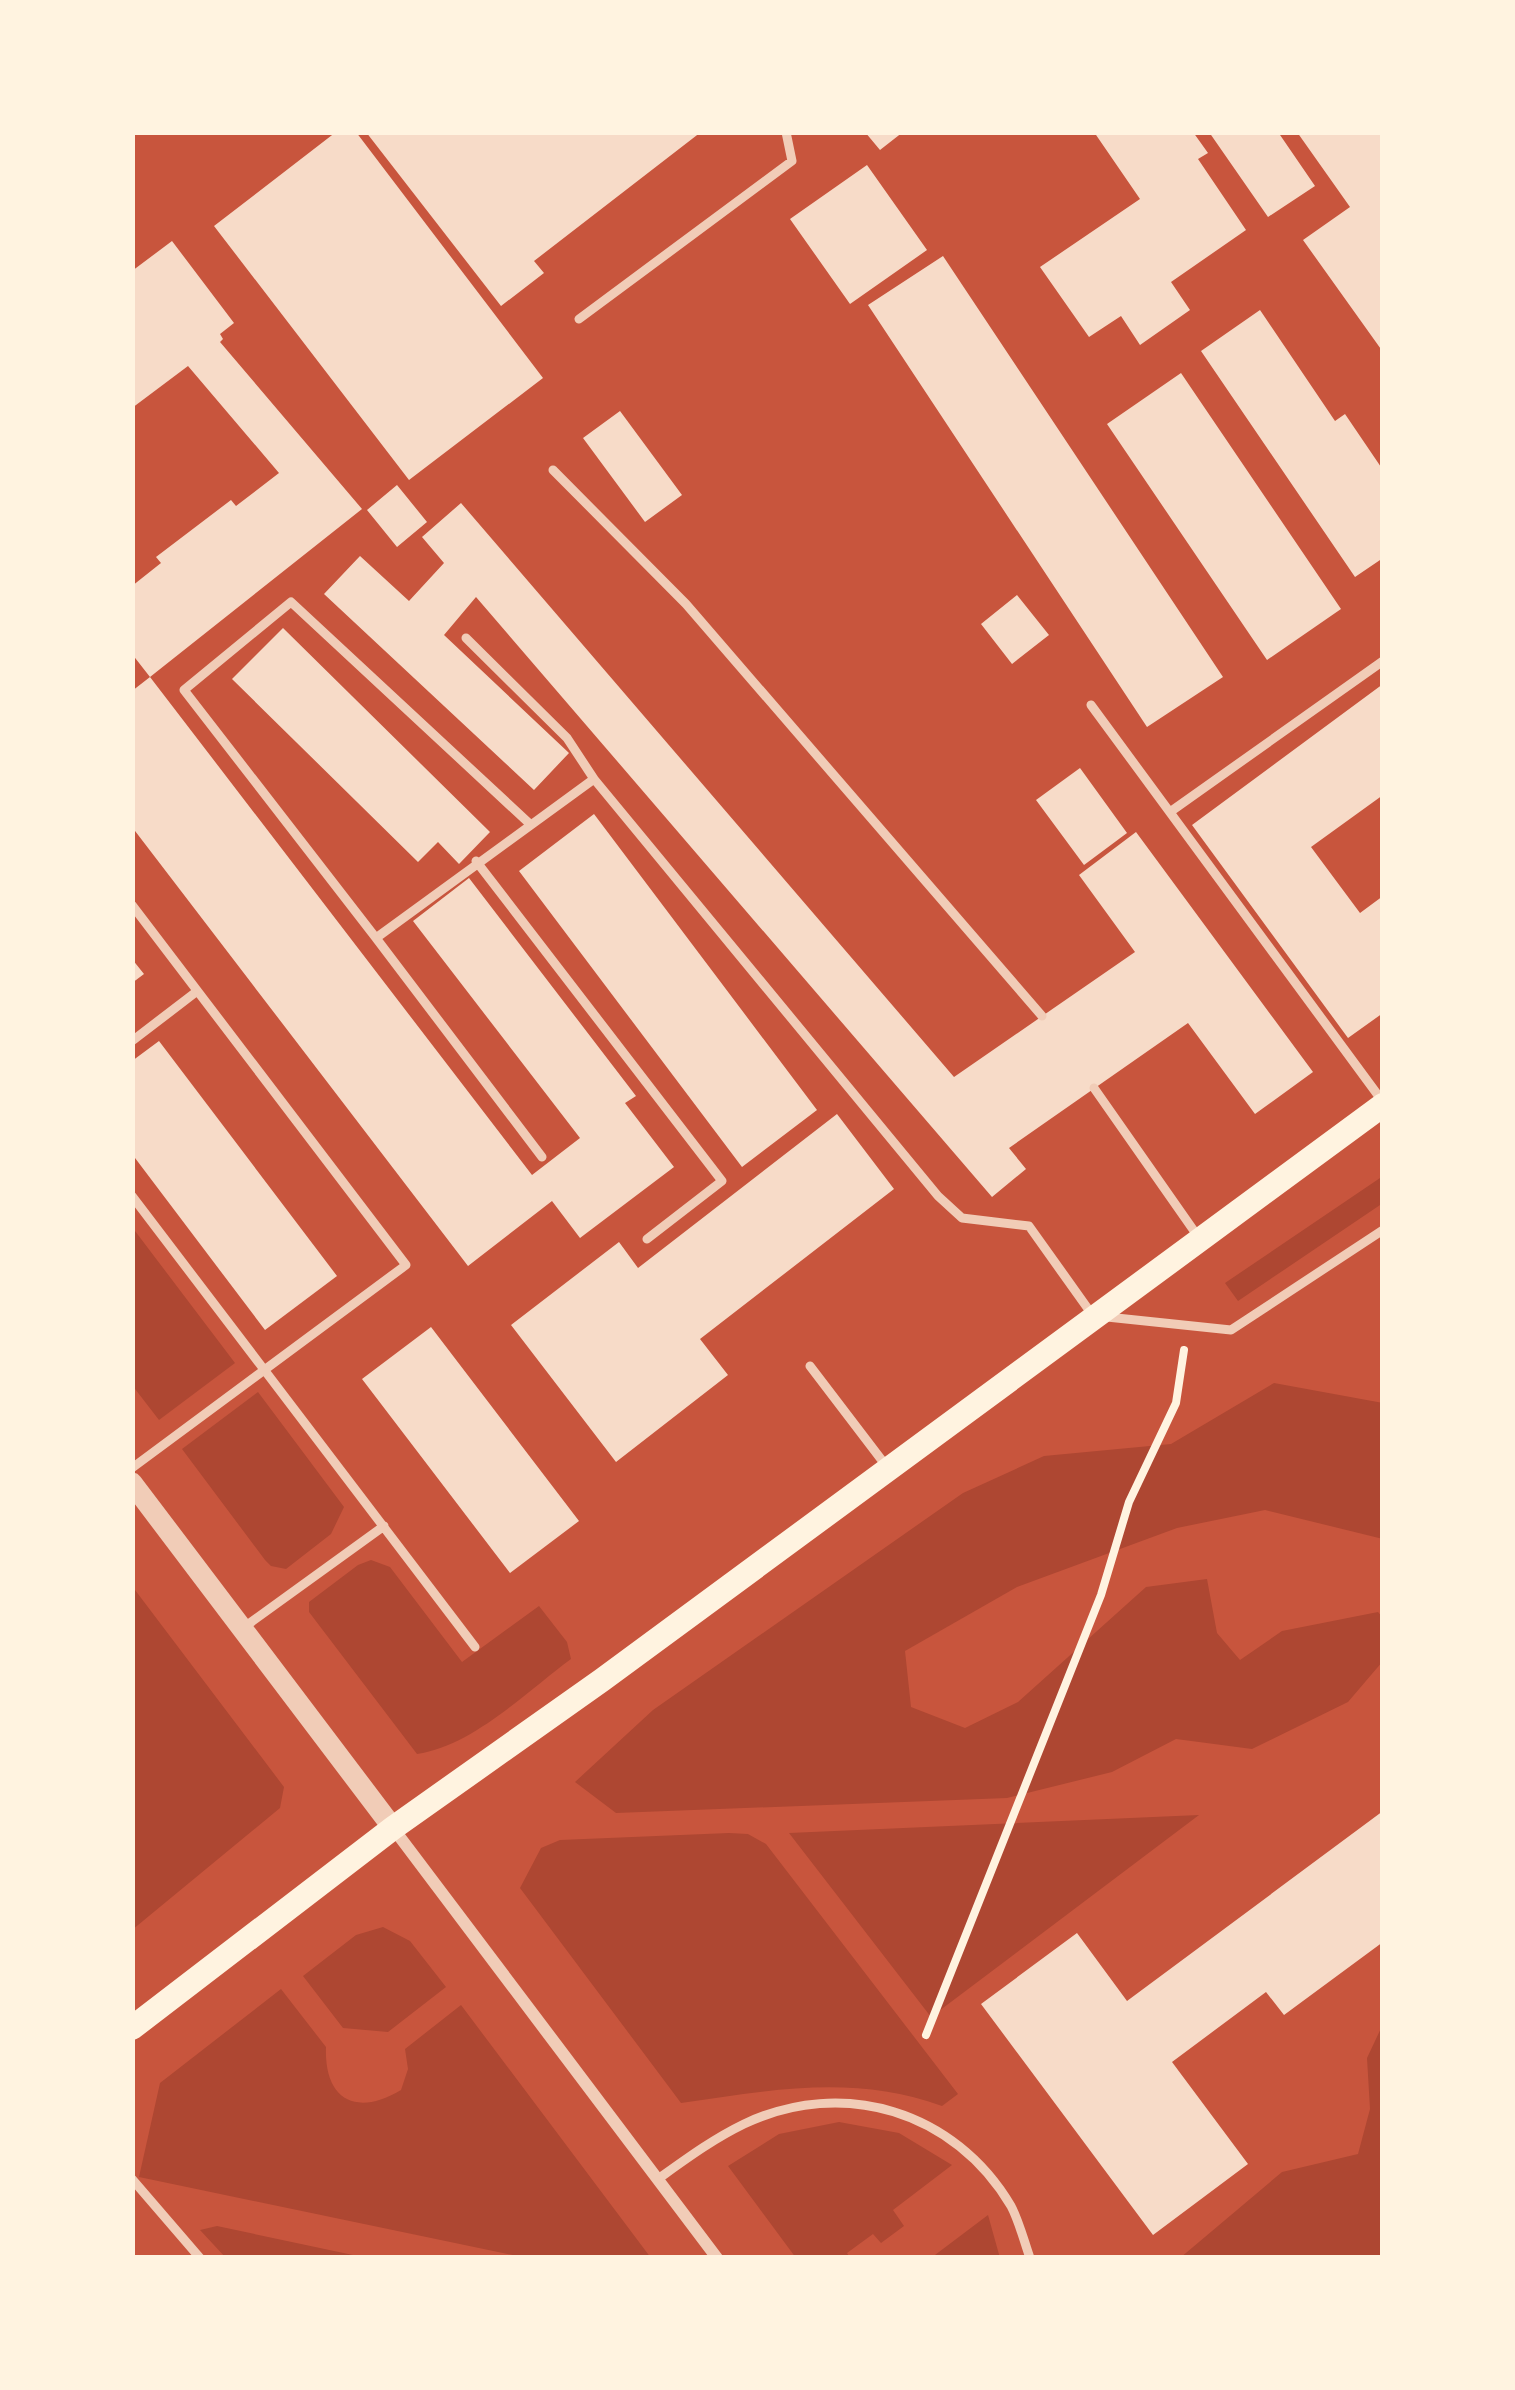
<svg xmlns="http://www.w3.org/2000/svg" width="1515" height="2390" font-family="Georgia,serif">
<rect width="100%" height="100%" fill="#c8553d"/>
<path fill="#ae4732" d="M1383,1176V1203L1238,1301L1225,1283Z
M132,1227L235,1363L159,1420L132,1385Z
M1274,1383L1383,1403V1539L1265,1510L1177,1528L1017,1587L905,1651L911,1707L965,1728L1018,1702L1146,1587L1207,1579L1217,1633L1240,1660L1282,1631L1378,1612L1383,1618V1661L1348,1702L1252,1749L1176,1739L1112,1772L1007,1798L616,1813L575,1782L653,1710L963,1493L1044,1456L1171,1444Z
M258,1392L344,1507L331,1534L286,1569L271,1566L265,1560L182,1449Z
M371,1560L390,1567L462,1662L539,1606L567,1642L571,1659C526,1692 473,1746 417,1754L309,1612V1602L358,1565Z
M132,1586L284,1787L280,1808L132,1930Z
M1199,1815L931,2017L789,1833Z
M729,1833L748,1834L766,1844L958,2094L942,2106C855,2074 770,2090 681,2103L520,1888L541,1848L560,1840Z
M383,1927L410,1941L446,1987L388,2032L343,2028L303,1976L356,1935Z
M281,1989L326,2047C324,2100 356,2117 401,2090L408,2069L405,2049L461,2005L651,2258H527L139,2177L160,2083Z
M1383,2024V2258H1180L1282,2172L1358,2154L1370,2109L1367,2058Z
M839,2122L899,2133L952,2165L893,2210L904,2226L881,2243L873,2234L847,2253L850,2258H796L728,2166L779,2134Z
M988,2215L1000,2258H931Z
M217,2226L367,2258H226L200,2230Z"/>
<path fill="#f7dbc8" d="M336,132H356L543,378L409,480L214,226Z
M366,132H701L534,261L544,273L501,306Z
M865,132H903L880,150Z
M1094,132H1193L1208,153L1198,159L1246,230L1171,282L1190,310L1140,345L1121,316L1089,337L1040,267L1140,199Z
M1209,132H1278L1315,186L1268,217Z
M1297,132H1383V352L1303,240L1350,207Z
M867,165L927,250L850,304L790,219Z
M172,241L234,323L220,334L223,339L220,342L362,509L150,677L132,654V586L161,563L156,557L231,500L236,506L279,473L188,366L132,408V271Z
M943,256L1223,677L1147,727L868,305Z
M1260,310L1335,421L1345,414L1383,470V558L1355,577L1201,351Z
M1181,373L1341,609L1267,660L1107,424Z
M620,411L682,495L645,522L583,438Z
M397,485L427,522L397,547L367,510Z
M461,503L954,1077L1135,952L1079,875L1136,832L1313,1072L1255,1114L1188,1023L1009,1148L1026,1169L992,1197L476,597L444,635L569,753L534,790L324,594L360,556L409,601L444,563L422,537Z
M1017,595L1049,635L1012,664L981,624Z
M283,628L490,832L459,864L438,842L418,862L232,679Z
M150,677L532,1175L580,1138L413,921L469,878L636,1096L625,1103L674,1167L580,1238L552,1201L468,1266L132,827V691Z
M1383,684V795L1311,847L1360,913L1383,896V1013L1348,1038L1192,825Z
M1080,768L1127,833L1084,865L1036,800Z
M594,814L817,1110L742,1167L519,871Z
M132,959L144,974L132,983Z
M159,1041L337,1276L265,1330L132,1154V1061Z
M837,1114L894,1189L700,1339L728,1375L616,1462L511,1325L619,1242L638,1268Z
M431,1327L579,1521L510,1573L362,1379Z
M1383,1811V1942L1284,2015L1266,1992L1172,2062L1248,2164L1153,2235L981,2004L1077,1933L1127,2001Z"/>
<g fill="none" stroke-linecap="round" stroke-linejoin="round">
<path stroke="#fff3e0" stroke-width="8" d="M926,2035L1101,1595L1129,1502L1176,1403L1184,1350"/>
<path stroke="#f1ccb7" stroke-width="9" d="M579,319L792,161L786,132
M553,470L686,604L1042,1016
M466,638L567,738L594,779
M1091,705L1383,1102
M1170,812L1383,661
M476,861L722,1181L647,1239
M132,905L406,1265L132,1468
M376,938L184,690L291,602L531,825
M132,1041L196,992
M1094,1088L1199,1238
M542,1157L376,938L594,779L938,1196L962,1218L1029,1226L1091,1313
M132,1196L475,1647
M1107,1317L1231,1330L1383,1230
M810,1366L887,1467
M243,1628L384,1526
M132,2179L200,2258
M658,2179C686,2159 713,2139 744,2124C843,2077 955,2111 1011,2206C1019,2221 1024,2241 1030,2258"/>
<path stroke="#f1ccb7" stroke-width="12" d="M393,1828L717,2258"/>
<path stroke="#f1ccb7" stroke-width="21" d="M132,1483L393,1828"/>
<path stroke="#fff3e0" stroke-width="24" d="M132,2028L393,1828L602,1680L1383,1105"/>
</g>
<rect width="1515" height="2390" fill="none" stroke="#fff3e0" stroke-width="270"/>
</svg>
